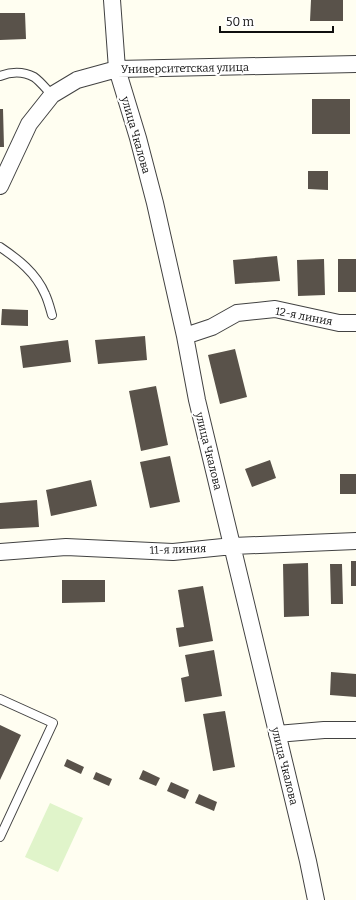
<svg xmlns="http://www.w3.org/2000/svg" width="356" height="900" font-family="Bitter,serif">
<rect width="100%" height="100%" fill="#fffef1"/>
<path fill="#e0f4ca" d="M50,803L83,818L58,872L25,857Z"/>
<path fill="#59524a" d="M311,0H343V21H310Z
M0,13H25L26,39L0,40Z
M312,99H350V134H312Z
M0,109H3L4,147H0Z
M308,171H328V190L308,189Z
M277,256L280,281L235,284L233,260Z
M324,259L325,295L298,296L297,260Z
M338,259H356V292H338Z
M2,309L28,310V326L1,325Z
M145,336L147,360L98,364L95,340Z
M68,340L71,362L23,368L20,346Z
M235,349L247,397L220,404L208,355Z
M156,386L168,445L141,451L129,391Z
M170,456L180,502L150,508L140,462Z
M270,460L276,478L252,487L245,469Z
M340,474H356V494H340Z
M91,480L97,506L51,516L46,490Z
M37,500L39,527L0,529V503Z
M351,561H356V586H351Z
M308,563L309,616L284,617L283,564Z
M330,564H342L343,604H331Z
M62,580H105V602L62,603Z
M203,586L213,641L179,647L176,628L184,627L178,590Z
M214,650L222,696L185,702L181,678L189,676L185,655Z
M331,672L356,674V697L330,695Z
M225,711L235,767L213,771L203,714Z
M0,725L21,735L0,780Z
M67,759L84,767L81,774L64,766Z
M143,770L160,778L156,786L139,779Z
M96,772L112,779L109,786L93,779Z
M171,782L189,790L185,799L167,791Z
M199,794L217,802L214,811L195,803Z"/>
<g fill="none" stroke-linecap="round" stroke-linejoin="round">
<defs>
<path id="lane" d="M0,76C10,72 23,71 34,77C40,81 47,90 52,95
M0,247C18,259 36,273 45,294C48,300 50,308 52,315
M0,699L53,723L0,837"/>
<path id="street" d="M112,0L117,69L138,138L155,203L185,336L197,400L308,861L316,900
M0,186L29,124L52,95L77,80L117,69L356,64
M185,336L212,327L237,313L275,309L339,323H356
M0,552L66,547L173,552L233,546L356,541
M277,734L324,730H356"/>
</defs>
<use href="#lane" stroke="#424242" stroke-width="10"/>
<use href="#street" stroke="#424242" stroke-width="18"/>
<use href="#lane" stroke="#fff" stroke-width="8"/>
<use href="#street" stroke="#fff" stroke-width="16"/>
</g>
<g text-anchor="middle" stroke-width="4" stroke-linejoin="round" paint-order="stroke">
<g font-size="11" fill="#0f0f0f" stroke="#fff">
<text transform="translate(185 68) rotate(-1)" y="4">Университетская улица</text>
<text transform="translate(136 135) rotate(74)" y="4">улица Чкалова</text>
<text transform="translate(304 316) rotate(11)" y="4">12-я линия</text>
<text transform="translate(209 451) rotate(76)" y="4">улица Чкалова</text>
<text transform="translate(178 549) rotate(-2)" y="4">11-я линия</text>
<text transform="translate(285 766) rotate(76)" y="4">улица Чкалова</text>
</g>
</g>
<path d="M220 26v6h113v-6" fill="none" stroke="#0f0f0f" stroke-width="2"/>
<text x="226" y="26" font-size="12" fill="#0f0f0f" stroke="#ffffff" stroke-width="3" paint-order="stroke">50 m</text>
</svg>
